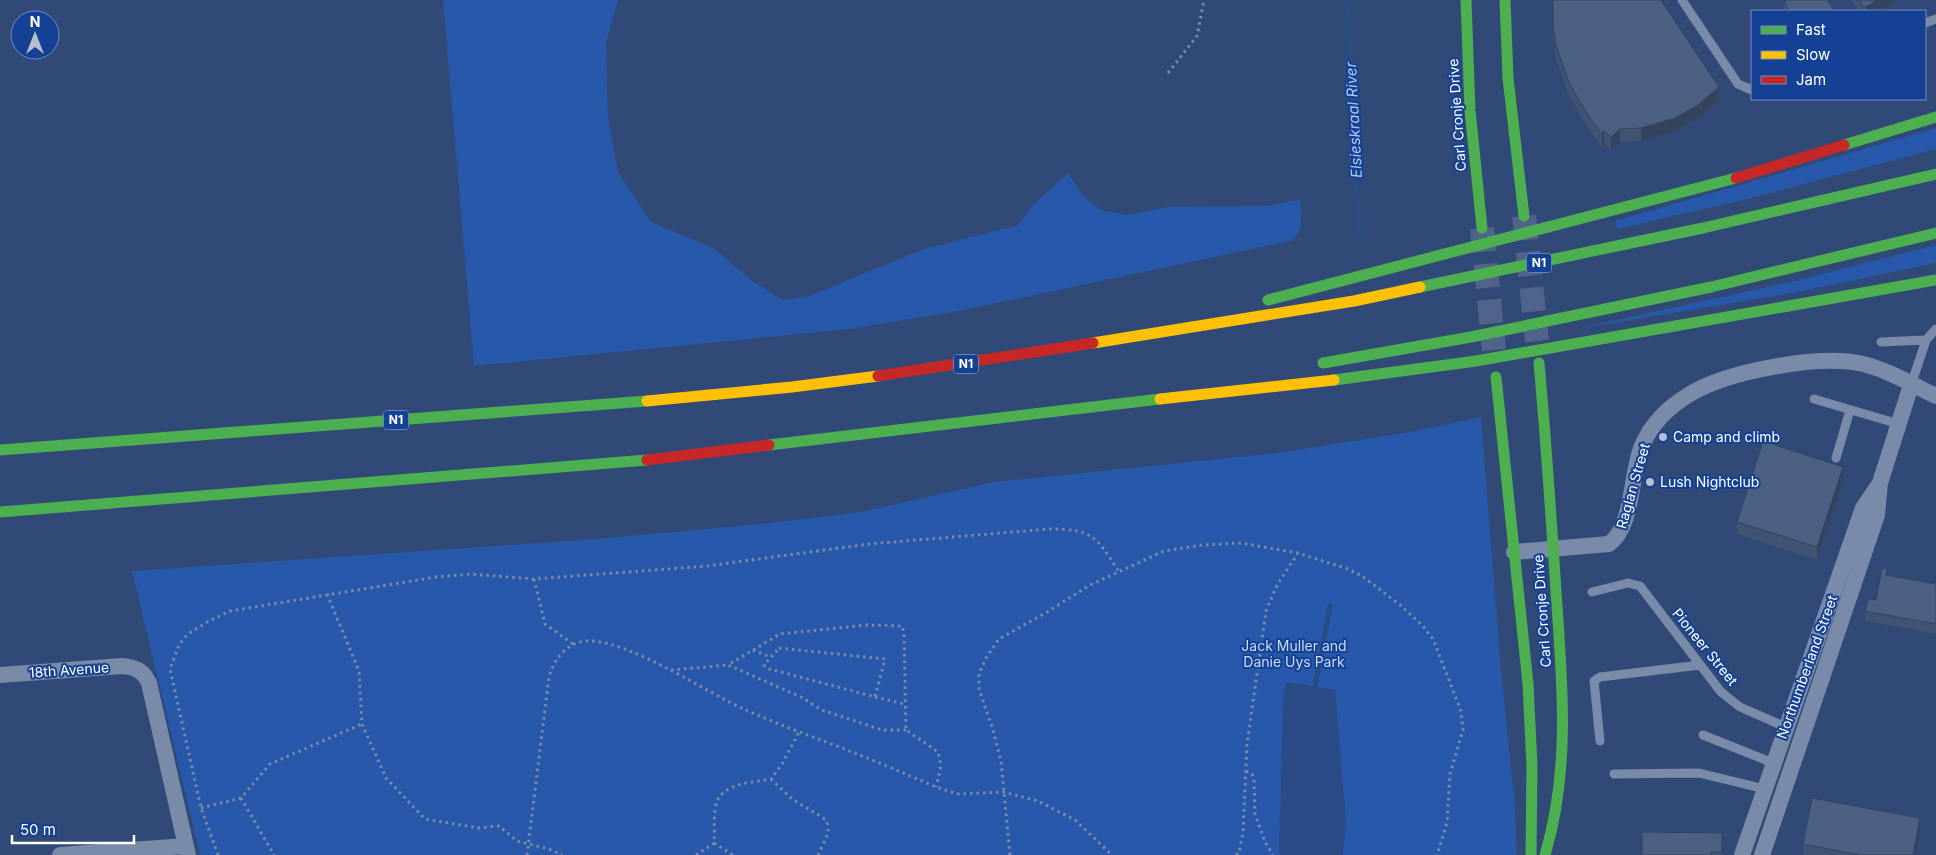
<svg xmlns="http://www.w3.org/2000/svg" width="1936" height="855" font-family="Inter,sans-serif">
<rect width="100%" height="100%" fill="#314976"/>
<path fill="#2758aa" d="M443,0H618L606,44L608,116L618,172L651,222L714,248L751,280L783,300L809,296L924,249L1018,225L1032,206L1068,173L1084,197L1101,210L1127,215L1168,207L1268,206L1300,199C1302,212 1304,234 1290,241L954,312L849,329L474,366Z
M1936,128V149L1748,199L1617,229L1615,221Z
M1936,245V263L1798,292L1571,330L1786,283Z
M1481,417L1501,670L1515,805L1517,855H200L132,571L584,540L751,525L861,512L993,482L1277,453L1410,432Z"/>
<path fill="#2b4b86" d="M1286,682L1335,690L1346,821L1343,855H1281L1279,853L1283,698Z"/>
<g fill="none" stroke-linecap="round" stroke-linejoin="round">
<path stroke="#2b4b86" stroke-width="5" d="M1349,0L1350,83L1360,239
M1315,687L1330,606"/>
<path stroke="#50648b" stroke-width="24" stroke-dasharray="24 12" stroke-linecap="butt" d="M1524,216L1537,341
M1482,228L1494,350"/>
<path stroke="#7a8aa9" stroke-width="3" stroke-dasharray="2.5 4" stroke-linecap="butt" d="M1168,73L1197,36L1204,0
M534,579L545,624L573,644
M327,594L359,671L362,724L386,778L425,819L479,828L499,826L517,841L549,849L562,855
M779,648L885,659L875,697L766,668L764,665Z
M753,650L770,657
M671,670L728,665
M875,697L904,704
M906,730H882L822,710L801,697L728,665L780,634L867,625L902,626L904,632L906,730L938,752L941,766L936,787
M1246,771L1252,774L1254,780L1255,814L1265,842L1273,855
M771,779L792,799L825,819C833,831 823,843 818,855
M241,798L274,855
M201,808L241,798L270,764L362,724
M714,843L733,855
M218,855L201,808L170,669L179,645L188,634L209,621L230,611L436,577L471,574L534,579L641,571L707,566L869,544L1049,529C1091,529 1095,535 1118,570
M527,855L549,677C554,659 567,642 587,641C630,640 705,692 746,710C781,726 817,738 852,752C880,763 908,775 936,787L958,794L1003,792L1038,801L1075,820L1112,855
M696,855L714,843C715,831 713,816 716,804C722,783 754,782 771,779L782,764L799,732
M1010,855L1001,761L993,730L979,689V674L986,658L999,639L1047,612L1090,585L1164,551L1202,545L1241,543L1298,553L1348,569L1362,576L1400,605L1422,625L1433,639L1461,711L1463,730L1450,774L1447,823L1437,855
M1236,855L1239,853L1243,833L1247,744L1266,611L1277,585L1298,553"/>
<path stroke="#7a8aa9" stroke-width="9" d="M1682,0L1738,84L1752,90
M1925,23L1936,19
M1881,342L1926,340
M1911,385L1926,340L1936,329
M1814,399L1899,424
M1836,458L1850,410
M1592,592L1628,583L1640,586L1721,692L1740,707L1788,728
M1703,735L1773,763
M1600,741L1594,681L1600,677L1700,665
M1614,774L1699,773L1765,789"/>
<path stroke="#7a8aa9" stroke-width="16" d="M1514,552L1609,544C1634,526 1630,474 1642,446C1651,424 1670,406 1690,394C1728,371 1820,354 1863,364C1888,370 1913,385 1936,396
M0,675L122,666C135,667 143,670 149,683L188,855
M60,855L186,846
M1742,855L1863,508L1880,483
M1762,855L1877,515L1880,483L1911,385"/>
<path stroke="#4caf50" stroke-width="11" d="M1466,0L1470,110L1482,228
M1505,0L1508,78L1524,216
M1844,145L1936,117
M1420,287L1703,228L1936,174
M1268,300L1736,178
M1323,363L1471,337L1711,287L1936,233
M1539,363C1546,439 1551,515 1556,591C1562,680 1571,768 1545,855
M1496,377L1528,684L1532,766L1531,855
M1334,380L1476,361L1936,280
M769,445L1160,399
M0,450L647,401
M0,512L647,460"/>
<path stroke="#ffc107" stroke-width="11" d="M1093,343L1354,301L1420,287
M1160,399L1334,380
M647,401L792,387L878,376"/>
<path stroke="#c62828" stroke-width="11" d="M1736,178L1844,145
M878,376L1093,343
M647,460L769,445"/>
</g>
<path fill="#415372" d="M1553,0L1719,100L1698,118L1675,131L1641,141L1620,142L1611,150L1604,144L1602,147L1590,131L1569,96L1556,58L1553,38Z
M1851,0H1897L1880,11H1858Z
M1784,2L1834,11H1784Z
M1843,480L1817,560L1737,534V522Z
M1887,575L1936,584V634L1865,621V611L1876,600Z
M1920,831L1915,855H1803V844Z
M1722,833V855H1642Z"/>
<path fill="#35435c" d="M1877,0H1897L1880,11H1866V7Z
M1719,87V100L1698,118L1675,131L1641,141V128Z
M1620,129V142L1611,150V137Z
M1604,131V144L1602,147V134Z
M1843,467V480L1817,560V547Z
M1920,818V831L1915,855H1913Z"/>
<path fill="#4c6084" stroke="#35435c" d="M1553,0H1661L1719,87L1698,105L1675,118L1641,128L1620,129L1611,137L1604,131L1602,134L1590,118L1569,83L1556,45L1553,25Z
M1787,0H1827L1834,10L1832,11H1789L1784,2Z
M1859,0H1877L1866,7L1863,6Z
M1763,441L1843,467L1817,547L1737,522Z
M1882,568H1887L1886,575L1936,584V624L1865,611L1868,599L1876,600Z
M1812,798L1920,818L1913,855H1860L1803,844Z
M1642,832L1722,833V852H1711V855H1642Z"/>
<g fill="#b7bfcf" stroke="#144193" stroke-width="2">
<circle cx="1663" cy="437" r="5"/>
<circle cx="1650" cy="482" r="5"/>
</g>
<g text-anchor="middle" stroke-width="4" stroke-linejoin="round" paint-order="stroke">
<g fill="#144193" stroke="#b8c6df" stroke-width="1">
<rect x="1526.5" y="253.5" width="25" height="19" rx="4"/>
<rect x="953.5" y="354.5" width="25" height="19" rx="4"/>
<rect x="383.5" y="410.5" width="25" height="19" rx="4"/>
</g>
<g font-size="12" font-weight="bold" fill="#fff">
<text x="1539" y="267">N1</text>
<text x="966" y="368">N1</text>
<text x="396" y="424">N1</text>
</g>
<g font-size="14" fill="#fff" stroke="#144193">
<text transform="translate(1457 115) rotate(-94)" y="5">Carl Cronje Drive</text>
<text transform="translate(1633 486) rotate(-74)" y="5">Raglan Street</text>
<text transform="translate(1542 611) rotate(-94)" y="5">Carl Cronje Drive</text>
<text transform="translate(1705 647) rotate(51)" y="5">Pioneer Street</text>
<text transform="translate(1807 667) rotate(-70)" y="5">Northumberland Street</text>
<text transform="translate(69 670) rotate(-4)" y="5">18th Avenue</text>
</g>
<g font-size="14" fill="#fff" stroke="#144193" text-anchor="start">
<text x="1673" y="442">Camp and climb</text>
<text x="1660" y="487">Lush Nightclub</text>
</g>
<g font-size="14" fill="#caddfc" stroke="#144193">
<text x="1294" y="651">Jack Muller and<tspan x="1294" dy="16">Danie Uys Park</tspan></text>
</g>
<g font-size="15" font-style="italic" fill="#afcbf8" stroke="#144193">
<text transform="translate(1354 120) rotate(-93)" y="5">Elsieskraal River</text>
</g>
</g>
<rect x="1751" y="10" width="175" height="90" fill="#144193" stroke="#728dbe"/>
<rect x="1761" y="26" width="25" height="8" fill="#4caf50" stroke="#728dbe"/>
<text x="1796" y="35" font-size="15" fill="#ffffff">Fast</text>
<rect x="1761" y="51" width="25" height="8" fill="#ffc107" stroke="#728dbe"/>
<text x="1796" y="60" font-size="15" fill="#ffffff">Slow</text>
<rect x="1761" y="76" width="25" height="8" fill="#c62828" stroke="#728dbe"/>
<text x="1796" y="85" font-size="15" fill="#ffffff">Jam</text>
<g transform="translate(35 35)"><circle r="24" fill="#144193" stroke="#728dbe"/>
<path d="M0-4L9 19L0 12L-9 19Z" fill="#b7bfcf"/>
<text y="-8" font-size="14" font-weight="bold" text-anchor="middle" fill="#ffffff">N</text>
</g>
<path d="M12 835v8h122v-8" fill="none" stroke="#ffffff" stroke-width="2.5"/>
<text x="20" y="835" font-size="15" fill="#ffffff" stroke="#144193" stroke-width="4" paint-order="stroke">50 m</text>
</svg>
